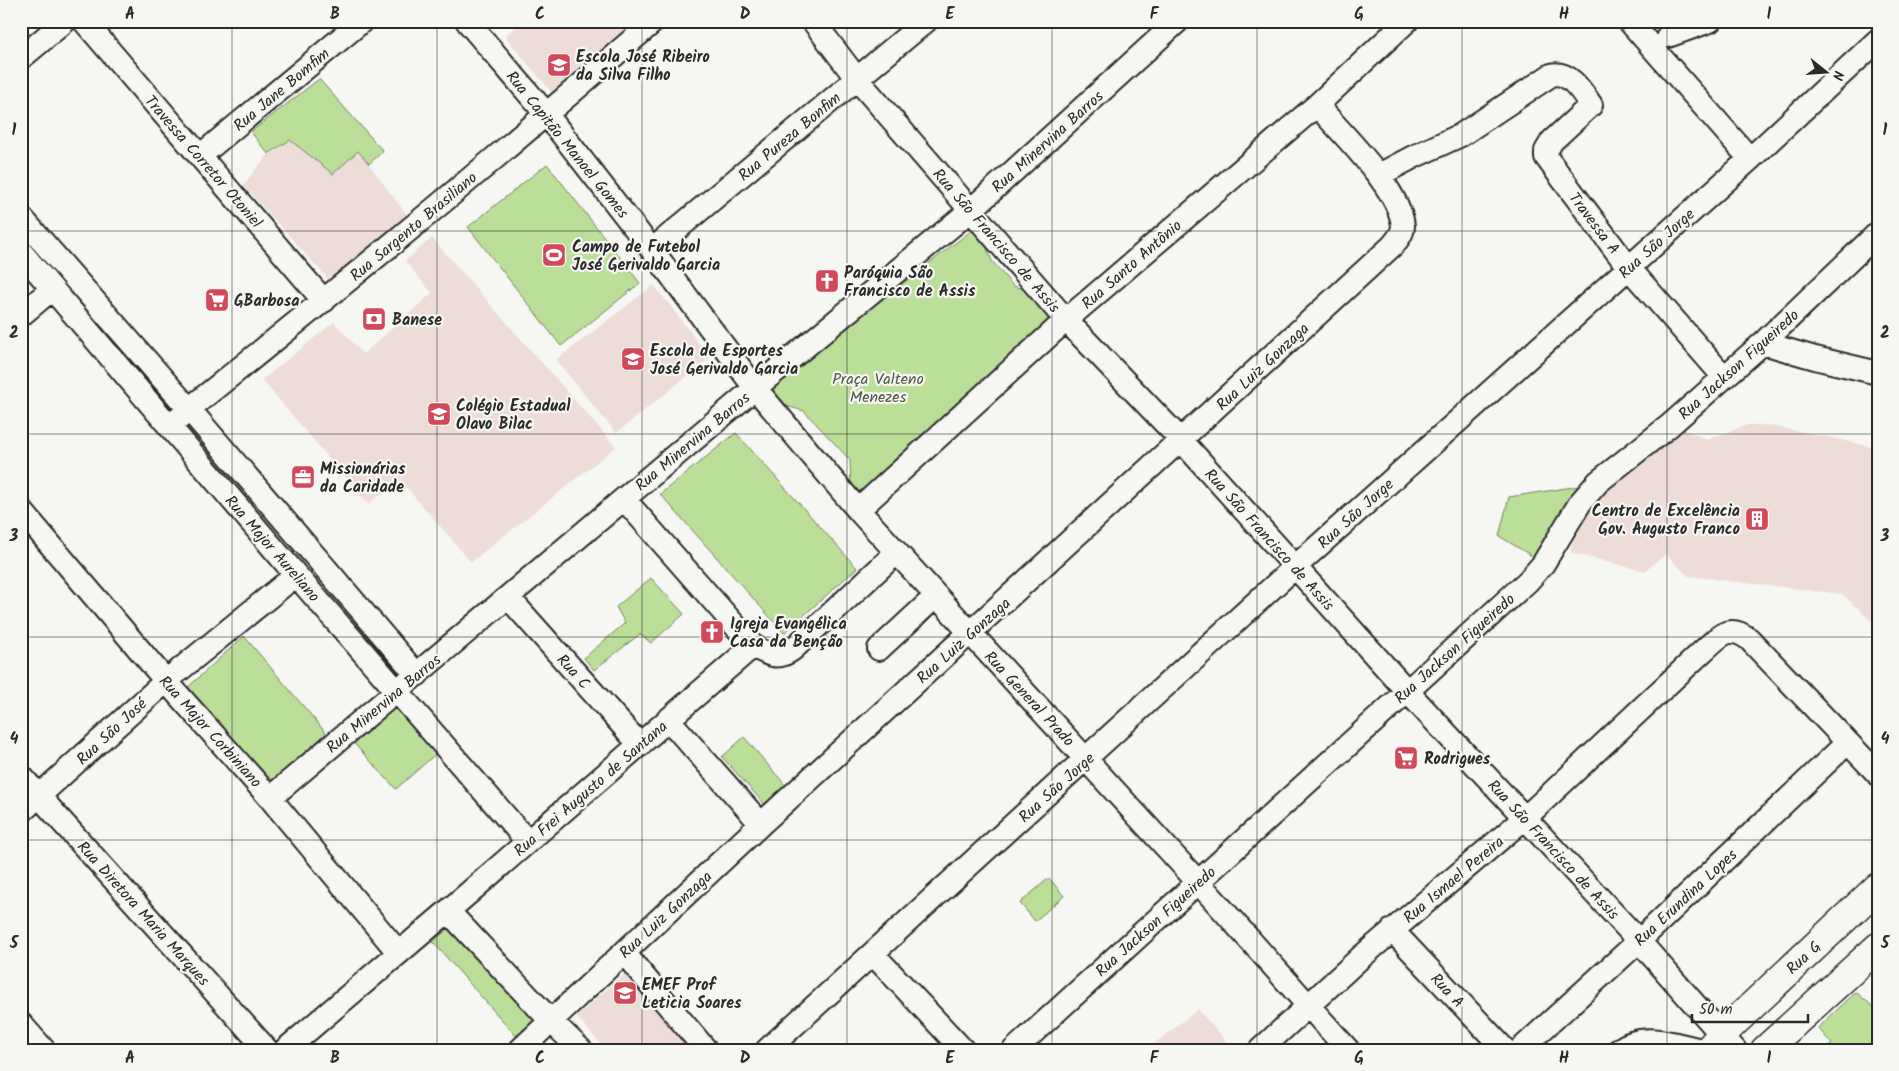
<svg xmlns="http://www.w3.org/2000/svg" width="1899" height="1071" font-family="Kalam,sans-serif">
<rect width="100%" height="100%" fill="#f6f6f2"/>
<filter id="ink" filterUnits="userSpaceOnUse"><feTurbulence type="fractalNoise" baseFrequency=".02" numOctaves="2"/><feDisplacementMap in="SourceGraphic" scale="10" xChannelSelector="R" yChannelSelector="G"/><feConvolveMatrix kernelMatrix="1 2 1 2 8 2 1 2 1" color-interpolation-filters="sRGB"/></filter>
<g filter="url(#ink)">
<path fill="#eedcd9" d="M522,21H642L554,95L505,36Z
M290,140L333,174L358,150L407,215L361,258L330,281L243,185L268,155Z
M432,238L616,447L471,562L400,480L368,504L262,380L334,322L363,354L432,293L405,261Z
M654,285L710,358L616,433L556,360Z
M1747,425H1763L1808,433L1878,448V627L1842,594L1688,576L1666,554L1645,571L1571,553L1572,542L1588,510L1610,484L1685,430L1707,440Z
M628,971L697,1050H606L576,1016Z
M1198,1009L1234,1050H1147Z"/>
<path fill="#bbde98" stroke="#738462" d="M319,79L383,151L369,164L358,151L333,174L290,140L268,154L251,132Z
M547,164L640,283L561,346L468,227Z
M971,231L979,235L984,241L992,261L1013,286L1031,291L1049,314L1046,328L859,493L851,488L850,460L804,411L779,404L770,394L771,385Z
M736,433L857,568L784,633L660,494Z
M1579,486L1540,561L1499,536L1509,497Z
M651,578L684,614L651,643L640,634L594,670L584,658L625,623L616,607Z
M244,636L326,733L273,785L186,689Z
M395,703L439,751L396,789L350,739Z
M744,737L787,787L767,807L722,757Z
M1049,878L1064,896L1035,921L1020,903Z
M452,925L535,1019L516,1036L433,942Z
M1856,992L1878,1011V1046L1873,1050H1825L1832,1044L1818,1028Z"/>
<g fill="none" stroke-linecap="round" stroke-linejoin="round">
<defs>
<path id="minor" d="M84,21L324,301
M467,21L547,115L652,250L755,388L858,510L1198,882L1348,1050
M813,21L857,79L1066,320L1181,440L1407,691L1639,941L1735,1050
M1629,21L1750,159
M1668,36L1710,21
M21,58L65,21
M200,156L362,21
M1379,175L1413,157L1461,135L1551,75C1569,70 1582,92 1591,105L1552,141L1546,151V157L1629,268L1724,377
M21,217L189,409L417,675
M652,250L926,21
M21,252L296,575L527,841
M21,315L52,289
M1763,343L1815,358L1878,373
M170,427L189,409C347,283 502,154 654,21
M624,499L753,646C767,654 778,661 793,649L896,553
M21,510L166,681L270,798L398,952
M858,510L1066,320L1317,105L1407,21
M508,597L640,745
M879,649L936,596
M669,720L761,824
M21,776L267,1050
M270,798L755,388L971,210L1178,21
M21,812L166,681L296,575
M448,911L551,1021L581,1050
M1392,930L1505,1050
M624,953L706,1050
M873,954L963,1050
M21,1024L44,1050
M285,1050L448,911L753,646
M520,1050L761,824L1392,246C1397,240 1403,234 1403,226C1400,189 1341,133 1317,105
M767,1050L1296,566L1750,159L1878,40
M1014,1050L1528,581L1543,564L1580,503L1598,482L1669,426L1763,343L1878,233
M1260,1050L1359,959L1526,817L1703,651C1719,637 1728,623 1749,639L1878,774
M1520,1050L1639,941L1847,743
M1619,1050C1643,1031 1676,1045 1703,1050"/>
<path id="major" d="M1708,1050L1722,1034L1878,887
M1765,1050L1878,947"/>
</defs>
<use href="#minor" stroke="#2b2b2b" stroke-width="26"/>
<use href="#major" stroke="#2b2b2b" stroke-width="31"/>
<use href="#minor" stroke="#f6f6f2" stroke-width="22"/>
<use href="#major" stroke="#f6f6f2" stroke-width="28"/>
</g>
</g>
<path fill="none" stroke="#2b2b2b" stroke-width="1" stroke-opacity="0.55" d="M232,21V1050M437,21V1050M642,21V1050M847,21V1050M1052,21V1050M1257,21V1050M1462,21V1050M1667,21V1050M21,231H1878M21,434H1878M21,637H1878M21,840H1878"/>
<defs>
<symbol id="school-square" viewBox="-11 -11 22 22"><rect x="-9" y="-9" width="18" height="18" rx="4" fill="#d1495b" stroke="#f6f6f2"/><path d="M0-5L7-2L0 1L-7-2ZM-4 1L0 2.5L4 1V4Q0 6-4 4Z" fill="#fff"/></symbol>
<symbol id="stadium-square" viewBox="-11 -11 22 22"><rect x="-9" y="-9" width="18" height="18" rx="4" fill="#d1495b" stroke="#f6f6f2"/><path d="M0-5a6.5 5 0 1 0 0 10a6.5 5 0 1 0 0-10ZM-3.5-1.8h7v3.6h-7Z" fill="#fff"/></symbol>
<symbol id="church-square" viewBox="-11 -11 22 22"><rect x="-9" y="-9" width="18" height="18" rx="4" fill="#d1495b" stroke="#f6f6f2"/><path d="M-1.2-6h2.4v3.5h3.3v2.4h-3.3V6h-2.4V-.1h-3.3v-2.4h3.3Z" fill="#fff"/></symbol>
<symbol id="supermarket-square" viewBox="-11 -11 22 22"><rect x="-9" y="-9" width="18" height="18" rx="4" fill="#d1495b" stroke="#f6f6f2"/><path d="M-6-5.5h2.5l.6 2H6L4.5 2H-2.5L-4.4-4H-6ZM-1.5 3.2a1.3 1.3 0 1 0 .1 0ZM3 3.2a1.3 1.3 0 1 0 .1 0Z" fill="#fff"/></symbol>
<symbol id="bank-square" viewBox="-11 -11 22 22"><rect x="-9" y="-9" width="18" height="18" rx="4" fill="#d1495b" stroke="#f6f6f2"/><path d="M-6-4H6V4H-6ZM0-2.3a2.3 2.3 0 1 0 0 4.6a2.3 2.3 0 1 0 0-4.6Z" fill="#fff"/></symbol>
<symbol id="office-square" viewBox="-11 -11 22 22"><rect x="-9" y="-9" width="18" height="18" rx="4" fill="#d1495b" stroke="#f6f6f2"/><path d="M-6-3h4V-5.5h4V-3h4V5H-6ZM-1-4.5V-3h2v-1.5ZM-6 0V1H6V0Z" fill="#fff"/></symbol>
<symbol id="building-square" viewBox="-11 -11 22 22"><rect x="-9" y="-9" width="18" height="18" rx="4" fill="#d1495b" stroke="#f6f6f2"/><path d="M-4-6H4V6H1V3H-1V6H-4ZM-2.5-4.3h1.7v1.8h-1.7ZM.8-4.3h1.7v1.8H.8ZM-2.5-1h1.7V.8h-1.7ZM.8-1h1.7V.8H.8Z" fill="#fff"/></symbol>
</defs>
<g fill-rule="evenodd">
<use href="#school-square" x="545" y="51" width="28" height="28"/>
<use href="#stadium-square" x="540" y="241" width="28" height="28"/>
<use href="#church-square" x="813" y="267" width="28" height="28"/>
<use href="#supermarket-square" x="203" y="286" width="28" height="28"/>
<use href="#bank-square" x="360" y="305" width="28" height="28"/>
<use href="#school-square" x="619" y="345" width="28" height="28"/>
<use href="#school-square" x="425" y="400" width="28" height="28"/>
<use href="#office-square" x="289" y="463" width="28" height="28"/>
<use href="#building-square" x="1743" y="505" width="28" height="28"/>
<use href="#church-square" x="698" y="618" width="28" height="28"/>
<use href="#supermarket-square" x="1392" y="744" width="28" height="28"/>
<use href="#school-square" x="611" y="979" width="28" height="28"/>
</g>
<g text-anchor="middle" stroke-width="4.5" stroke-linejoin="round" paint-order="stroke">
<g font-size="16" font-weight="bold" fill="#2b2b2b" stroke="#f6f6f2" text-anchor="start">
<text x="576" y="62">Escola José Ribeiro<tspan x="576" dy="18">da Silva Filho</tspan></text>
<text x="572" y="252">Campo de Futebol<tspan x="572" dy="18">José Gerivaldo Garcia</tspan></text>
<text x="844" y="278">Paróquia São<tspan x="844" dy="18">Francisco de Assis</tspan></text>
<text x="234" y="306">GBarbosa</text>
<text x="392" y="325">Banese</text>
<text x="650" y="356">Escola de Esportes<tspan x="650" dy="18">José Gerivaldo Garcia</tspan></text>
<text x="456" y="411">Colégio Estadual<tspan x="456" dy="18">Olavo Bilac</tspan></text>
<text x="320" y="474">Missionárias<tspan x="320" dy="18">da Caridade</tspan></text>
<text x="1740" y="516" text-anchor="end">Centro de Excelência<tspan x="1740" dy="18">Gov. Augusto Franco</tspan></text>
<text x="730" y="629">Igreja Evangélica<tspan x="730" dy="18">Casa da Benção</tspan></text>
<text x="1424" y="764">Rodrigues</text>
<text x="642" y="990">EMEF Prof<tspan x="642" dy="18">Leticia Soares</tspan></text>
</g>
<g font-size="16" fill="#2b2b2b" stroke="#f6f6f2">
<text transform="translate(281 89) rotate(-40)" y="6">Rua Jane Bomfim</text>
<text transform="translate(789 136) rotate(-40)" y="6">Rua Pureza Bonfim</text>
<text transform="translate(1047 141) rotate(-42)" y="6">Rua Minervina Barros</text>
<text transform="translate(568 144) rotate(51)" y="6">Rua Capitão Manoel Gomes</text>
<text transform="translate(204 161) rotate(49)" y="6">Travessa Corretor Otoniel</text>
<text transform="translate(1595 223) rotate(53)" y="6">Travessa A</text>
<text transform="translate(413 226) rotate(-40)" y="6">Rua Sargento Brasiliano</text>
<text transform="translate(997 240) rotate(49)" y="6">Rua São Francisco de Assis</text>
<text transform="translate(1656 243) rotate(-42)" y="6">Rua São Jorge</text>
<text transform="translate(1131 264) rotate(-41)" y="6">Rua Santo Antônio</text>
<text transform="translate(1738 364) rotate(-42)" y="6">Rua Jackson Figueiredo</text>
<text transform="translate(1262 366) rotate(-43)" y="6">Rua Luiz Gonzaga</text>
<text transform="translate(692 441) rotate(-40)" y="6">Rua Minervina Barros</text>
<text transform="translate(1355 513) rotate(-42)" y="6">Rua São Jorge</text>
<text transform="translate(1270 539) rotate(48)" y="6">Rua São Francisco de Assis</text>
<text transform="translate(273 548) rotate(49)" y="6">Rua Major Aureliano</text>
<text transform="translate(963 640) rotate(-42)" y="6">Rua Luiz Gonzaga</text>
<text transform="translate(1454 648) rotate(-42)" y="6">Rua Jackson Figueiredo</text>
<text transform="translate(574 671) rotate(48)" y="6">Rua C</text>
<text transform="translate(1030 698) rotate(47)" y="6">Rua General Prado</text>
<text transform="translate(383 703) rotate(-40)" y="6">Rua Minervina Barros</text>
<text transform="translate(111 731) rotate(-43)" y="6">Rua São José</text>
<text transform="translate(211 731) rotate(48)" y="6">Rua Major Corbiniano</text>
<text transform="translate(1056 787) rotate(-42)" y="6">Rua São Jorge</text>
<text transform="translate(590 788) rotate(-41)" y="6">Rua Frei Augusto de Santana</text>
<text transform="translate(1554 849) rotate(47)" y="6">Rua São Francisco de Assis</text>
<text transform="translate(1453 879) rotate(-40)" y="6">Rua Ismael Pereira</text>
<text transform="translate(1685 897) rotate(-43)" y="6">Rua Erundina Lopes</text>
<text transform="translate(144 913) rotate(48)" y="6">Rua Diretora Maria Marques</text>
<text transform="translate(665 914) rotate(-43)" y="6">Rua Luiz Gonzaga</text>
<text transform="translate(1155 921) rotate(-42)" y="6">Rua Jackson Figueiredo</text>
<text transform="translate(1803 957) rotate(-43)" y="6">Rua G</text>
<text transform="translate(1448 990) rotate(47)" y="6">Rua A</text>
</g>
<g font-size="16" fill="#4f5846" stroke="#f6f6f2">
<text x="878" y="384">Praça Valteno<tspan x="878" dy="18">Menezes</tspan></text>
</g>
</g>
<rect width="1899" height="1071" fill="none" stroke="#f6f6f2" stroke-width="55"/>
<g transform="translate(1826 72) rotate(107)" stroke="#f6f6f2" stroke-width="4" paint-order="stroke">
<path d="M0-4L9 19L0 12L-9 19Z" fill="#2b2b2b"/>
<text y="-8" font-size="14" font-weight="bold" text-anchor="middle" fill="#2b2b2b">N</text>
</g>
<path d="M1692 1014v8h116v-8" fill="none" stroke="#2b2b2b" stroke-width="2.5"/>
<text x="1699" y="1014" font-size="15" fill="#2b2b2b" stroke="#f6f6f2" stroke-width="4" paint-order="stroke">50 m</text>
<rect x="28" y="28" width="1844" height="1016" fill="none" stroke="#2b2b2b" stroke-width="2"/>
<g font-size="16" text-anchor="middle" font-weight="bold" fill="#2b2b2b">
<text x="130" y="19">A</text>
<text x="335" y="19">B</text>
<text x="540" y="19">C</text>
<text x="745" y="19">D</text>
<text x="950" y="19">E</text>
<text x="1154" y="19">F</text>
<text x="1359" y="19">G</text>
<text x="1564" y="19">H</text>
<text x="1769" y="19">I</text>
<text x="14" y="135">1</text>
<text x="1885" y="135">1</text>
<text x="14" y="338">2</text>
<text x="1885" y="338">2</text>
<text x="14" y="541">3</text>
<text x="1885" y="541">3</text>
<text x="14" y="744">4</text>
<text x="1885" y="744">4</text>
<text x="14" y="948">5</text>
<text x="1885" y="948">5</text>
<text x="130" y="1063">A</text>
<text x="335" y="1063">B</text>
<text x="540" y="1063">C</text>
<text x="745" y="1063">D</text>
<text x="950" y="1063">E</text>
<text x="1154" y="1063">F</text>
<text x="1359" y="1063">G</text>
<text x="1564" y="1063">H</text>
<text x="1769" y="1063">I</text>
</g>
</svg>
